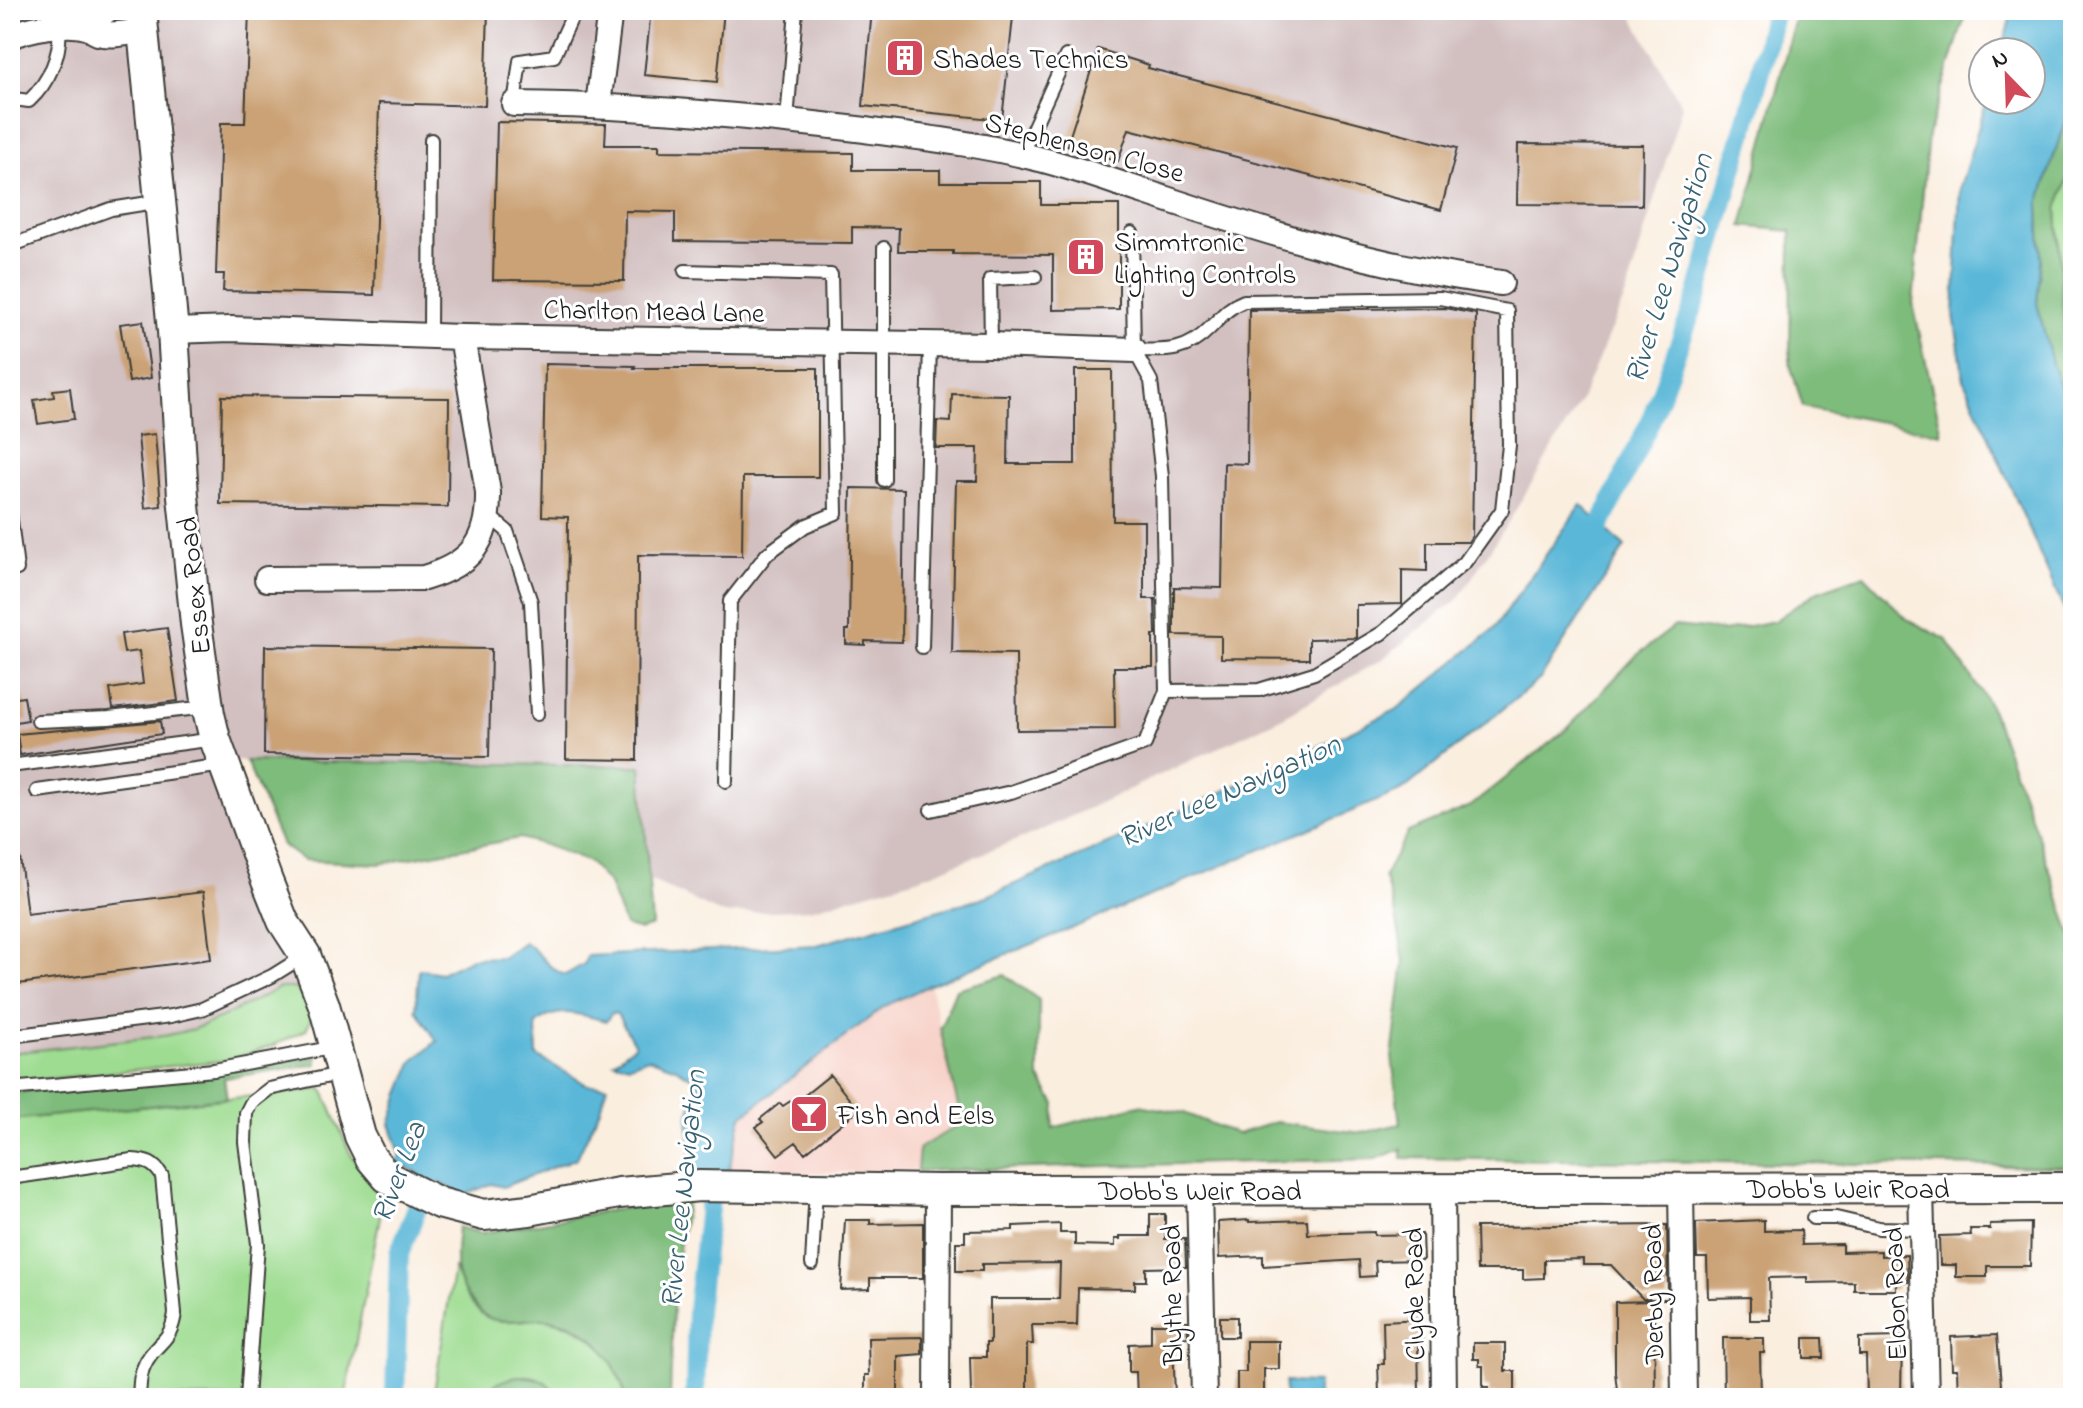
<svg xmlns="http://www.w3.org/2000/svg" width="2083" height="1408" font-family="'Indie Flower',sans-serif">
<rect width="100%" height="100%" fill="#fff"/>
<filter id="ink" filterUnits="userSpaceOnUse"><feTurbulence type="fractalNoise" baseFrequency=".0125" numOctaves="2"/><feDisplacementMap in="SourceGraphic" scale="16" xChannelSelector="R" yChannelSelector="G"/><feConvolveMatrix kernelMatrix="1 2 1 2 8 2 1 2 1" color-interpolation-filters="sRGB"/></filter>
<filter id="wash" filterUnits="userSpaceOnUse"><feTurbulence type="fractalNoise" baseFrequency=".006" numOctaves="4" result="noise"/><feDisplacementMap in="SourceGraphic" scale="32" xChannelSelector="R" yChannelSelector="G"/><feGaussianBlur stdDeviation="1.8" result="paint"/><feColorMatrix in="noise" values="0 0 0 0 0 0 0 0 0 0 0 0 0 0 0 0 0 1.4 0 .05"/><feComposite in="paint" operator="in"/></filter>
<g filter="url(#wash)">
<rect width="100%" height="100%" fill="#faeedf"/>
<path fill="#f7d1c7" d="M930,985L962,1124L919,1148L917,1171L728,1174L741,1116L885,1006Z"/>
<path fill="#d2bfc0" d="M10,10H1629L1682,106L1626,294L1580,402L1509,521L1458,599L1381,660L1281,718L1040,831L920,878L810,909L723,914L648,879L641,766L217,761L303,993L293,988H279L221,1018L191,1030L163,1036L10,1053Z"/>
<path fill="#9edc91" stroke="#5d7c56" stroke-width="2" d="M2073,162V361L2064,329L2057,209Z
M279,988H293L303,993L312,1017L306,1030L274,1045L229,1060L10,1083V1053L163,1036L191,1030L221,1018Z
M323,1089L350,1153L383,1201L345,1398H10V1120Z
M454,1267C460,1285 469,1308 487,1317C503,1325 526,1319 543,1319C551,1319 559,1323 567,1325C601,1337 617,1364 626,1398H557C546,1366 500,1371 486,1398H433Z"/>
<path fill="#7ebc7b" stroke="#4d6c4c" stroke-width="2" d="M1797,10H1967L1928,135L1913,304L1942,434L1803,407L1790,364L1791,231L1742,226Z
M2073,95V162L2057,209L2064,329L2073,361V424L2052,364L2037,303L2041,260L2039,204Z
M1864,575L1907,619L1947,640L1990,706L2038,836L2073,940V1167L1402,1158V1149L1375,1159L917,1171L919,1148L962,1123L940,1028L956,989L1005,975L1039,1000V1077L1055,1104L1053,1128L1139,1105L1184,1113L1237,1134L1276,1122L1361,1133L1400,1124L1392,1057L1404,961L1396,915L1384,876L1408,832L1471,806L1567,729L1636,656L1675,626L1724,631L1774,621L1818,591Z
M246,761L641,766L652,926L640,930L625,926L609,884L589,862L545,845L520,838L379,864L303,860L282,845Z
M317,1057V1064L224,1078L227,1098L10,1120V1093Z
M688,1197L674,1278L670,1398H626C616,1358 590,1321 544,1319C528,1318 511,1323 495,1320C486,1318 481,1313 475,1306C451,1279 455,1261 458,1227L481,1233Z
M516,1376C535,1377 550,1379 557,1398H486L495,1384Z"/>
<path fill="#5ab7d8" stroke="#3b6a7a" stroke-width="2" d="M2012,10H2073V95L2039,204L2041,260L2037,303L2052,364L2073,424V630L1964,380L1954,315L1960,187L1987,100H2031V52H2002Z
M1581,505L1625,547L1540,679L1403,790L1080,925L930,985L885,1006L742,1116L728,1174L693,1171L688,1118L699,1082L676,1068L648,1058L630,1065L614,1062L635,1045L617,1014L612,1013L606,1021C580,1015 559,1005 536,1024L537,1056L588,1085L607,1086L600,1109L577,1158L503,1187L491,1184L465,1195L397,1163L400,1153L390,1124L399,1096L413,1061L437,1041L416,1010L419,969L441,973L472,958L503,957L524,942C542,953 545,967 565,975L584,964L587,956L817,945L985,897L1156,823L1396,710L1493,630Z
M1285,1382L1318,1383V1398H1284Z"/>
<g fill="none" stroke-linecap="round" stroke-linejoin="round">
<path stroke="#5ab7d8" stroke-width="20" d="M1589,549L1650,422L1697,297L1761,70L1774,10
M395,1398L399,1254L438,1154
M695,1398L697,1311L713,1174"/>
</g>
<g id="blocks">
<path fill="#cba276" d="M249,10H488L485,106L379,103L374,295L223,291L224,274H216L221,123H245Z
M651,10H724L717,82L644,75Z
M872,10H950L1013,17L1002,120L863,106Z
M1098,49L1149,65L1148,68L1457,148L1441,210L1129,129L1118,161L1067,145Z
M497,122L606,124L605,145H659V151L853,153V170H940V182H1041V205H1119V309L1053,310V255L953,254V251H898L899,228L852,227V243L675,241V212L625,211L624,281L493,280Z
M1518,144L1643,145L1642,205L1517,204Z
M1445,308L1476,314L1472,536L1468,542H1427V571L1402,570V604L1356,605V638L1309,639V659L1221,658V636L1174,635V587L1222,588L1224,463L1247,464L1249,310Z
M143,321L151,378L129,382L120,324Z
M545,364L635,366L634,368H818V477H743L742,556L638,555L637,760L566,759L568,517L542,516Z
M1075,370H1112L1113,521H1144V599H1155L1156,635H1153V667H1114L1115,729L1017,730L1016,654L952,653L956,481H977L978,448H936L937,421L951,422L952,394L1009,395L1008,464H1075Z
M70,388L74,419L38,424L34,400L54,397L53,390Z
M222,396L449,398L448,507L220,504Z
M155,434L161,506L145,508L138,436Z
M851,488L904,489L902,642L865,641V645L846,644V630H849Z
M167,628L178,701L113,709L110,689L143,684L139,651L124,653L121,634Z
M265,646L491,649L489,757L264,754Z
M24,697L28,720L10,723V699Z
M160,721L162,734L20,755L17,734Z
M20,858L27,914L203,892L211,959L10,985V859Z
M830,1075L858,1110L805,1153L796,1142L778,1155L756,1127L763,1122L760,1119L780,1103L783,1106L792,1100L795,1103Z
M1150,1214H1165V1239H1185L1186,1267L1146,1268V1281H1135V1289L1078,1288L1077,1325H1032L1033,1344H1027V1398H985V1394H971L970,1357H986V1343H990V1299H1059L1060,1263L982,1264V1271H956V1242H965V1231L1013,1230V1226L1060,1224V1233H1075V1245L1115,1246V1239H1120V1236H1150Z
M845,1220H870V1224L923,1223V1278H870V1289L841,1290Z
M1249,1220V1222L1307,1220L1308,1234L1374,1232V1235L1422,1234L1423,1260L1375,1261L1376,1276L1360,1277L1359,1260L1263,1266V1256L1219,1258L1218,1222Z
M1764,1220V1231L1801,1230L1802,1245L1842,1244V1252L1881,1251V1256L1907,1255L1908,1282H1896V1290H1854V1282L1807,1283V1277L1769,1278L1770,1320H1750V1297L1708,1298L1707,1258H1697L1696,1223Z
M2031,1223L2030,1266H1987V1277H1956V1265H1940L1939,1236L1971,1235L1970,1229H1990V1224Z
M1667,1225L1668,1299H1643L1611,1265H1583V1259L1544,1260V1278L1523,1279V1270H1477L1476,1227Z
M1654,1301L1655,1398H1618L1615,1372V1302Z
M1220,1317H1237V1337H1220Z
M1421,1319L1422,1342H1418L1419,1391L1379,1393L1378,1364H1384L1383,1321Z
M1169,1321H1187L1188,1337L1173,1338L1175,1397L1137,1398L1136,1372H1129V1344L1151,1343V1324H1169Z
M1997,1335L2002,1398H1958L1957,1369H1952L1951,1337Z
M922,1337V1354L898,1356V1398H865V1375H869L868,1338Z
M1902,1337L1901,1398H1867L1866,1355H1859V1338Z
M1723,1338H1764V1353H1760L1761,1398H1724Z
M1804,1338H1823L1824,1358H1804Z
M1246,1341H1279V1369H1264V1398H1237V1372H1246Z
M1473,1343H1505V1371H1515V1394H1489V1387H1483V1366H1479V1359H1473Z"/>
</g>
</g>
<g filter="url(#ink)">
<use href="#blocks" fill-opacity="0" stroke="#3d3c39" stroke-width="2"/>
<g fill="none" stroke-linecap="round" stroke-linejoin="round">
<defs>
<path id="service" d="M10,93L14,99L29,101C49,82 62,54 59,26
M514,104L520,61L554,56L575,10
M787,120L796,10
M1021,155L1066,56
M10,246L111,209L161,201
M685,271L831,275L836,513L805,526L767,554L730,601L726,781
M430,336L431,140
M991,345L990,279L1035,277
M1134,350C1166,351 1186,353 1210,328C1222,316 1228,307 1244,301L1440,298L1507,311L1509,445L1502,510L1465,562L1382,633L1314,673L1259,690L1166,691
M884,480V248
M10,512L17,569
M488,515L507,531L531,602L537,714
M922,647L930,344
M38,721L109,718L207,707
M10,766L215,739
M37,791L224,765
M931,810L1011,792L1145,744L1166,691L1162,476L1151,381L1134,350L1132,233
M10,1036L171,1016L202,1009L272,976L304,956
M10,1089L214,1070L336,1047
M10,1178L132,1160C147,1161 154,1163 162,1176L175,1313C171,1344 155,1342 145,1364C139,1375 140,1387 139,1398
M1813,1218H1836L1879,1228L1922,1229
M812,1264L816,1188
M247,1398L258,1244L245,1142L246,1113L251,1103L269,1089L344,1073"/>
<path id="minor" d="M85,26L107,10
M10,37C27,28 68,21 86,27C92,28 92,31 98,33C111,37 129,32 143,31
M514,104C629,105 742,115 857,129C916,137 977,143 1035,158C1073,167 1108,180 1145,192C1262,231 1378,268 1501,283
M598,105L610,10
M173,331L231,329L462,337L991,345L1134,350
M267,579L424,578C471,564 489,542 488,492L462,337
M1681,1188L1684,1398
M1921,1188L1926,1398
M1442,1189L1444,1398
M1199,1190L1204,1398
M937,1398L938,1190"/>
<path id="tertiary" d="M141,10L173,331L183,496L196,624L209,714L215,739L267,881L283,921L305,955L324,1005L360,1136L371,1158L387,1177L439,1203L484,1215L529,1210L619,1193L700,1186L938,1190L2073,1188"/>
</defs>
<use href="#service" stroke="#3d3c39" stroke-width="16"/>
<use href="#minor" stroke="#3d3c39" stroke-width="28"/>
<use href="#tertiary" stroke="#3d3c39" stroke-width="34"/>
<use href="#service" stroke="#fff" stroke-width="12"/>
<use href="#minor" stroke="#fff" stroke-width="24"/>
<use href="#tertiary" stroke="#fff" stroke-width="30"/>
</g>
</g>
<defs>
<symbol id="building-square" viewBox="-11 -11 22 22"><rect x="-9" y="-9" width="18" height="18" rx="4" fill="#d1495b" stroke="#fff"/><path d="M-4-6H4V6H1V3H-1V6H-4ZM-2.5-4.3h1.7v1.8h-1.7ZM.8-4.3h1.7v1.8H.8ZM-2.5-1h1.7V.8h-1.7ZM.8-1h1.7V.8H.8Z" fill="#fff"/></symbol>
<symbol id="bar-square" viewBox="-11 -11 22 22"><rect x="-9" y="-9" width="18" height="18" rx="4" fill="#d1495b" stroke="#fff"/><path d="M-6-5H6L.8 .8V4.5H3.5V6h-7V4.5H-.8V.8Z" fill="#fff"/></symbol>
</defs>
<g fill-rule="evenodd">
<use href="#building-square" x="883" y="36" width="44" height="44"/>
<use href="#building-square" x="1064" y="235" width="44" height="44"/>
<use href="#bar-square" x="787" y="1092" width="44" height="44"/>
</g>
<g text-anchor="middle" stroke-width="6" stroke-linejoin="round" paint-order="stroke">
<g font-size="28" fill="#1c1c1c" stroke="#fff" text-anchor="start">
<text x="933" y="68">Shades Technics</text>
<text x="1114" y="251">Simmtronic<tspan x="1114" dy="32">Lighting Controls</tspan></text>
<text x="837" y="1124">Fish and Eels</text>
</g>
<g font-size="28" fill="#1c1c1c" stroke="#fff">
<text transform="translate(1085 146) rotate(15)" y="10">Stephenson Close</text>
<text transform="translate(654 310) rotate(1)" y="10">Charlton Mead Lane</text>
<text transform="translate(193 586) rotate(-96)" y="10">Essex Road</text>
<text x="1848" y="1198">Dobb's Weir Road</text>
<text x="1200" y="1200">Dobb's Weir Road</text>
<text transform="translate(1413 1294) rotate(-91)" y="10">Clyde Road</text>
<text transform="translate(1652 1294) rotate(-91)" y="10">Derby Road</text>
<text transform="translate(1894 1294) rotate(-92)" y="10">Eldon Road</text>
<text transform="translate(1171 1295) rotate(-91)" y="10">Blythe Road</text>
</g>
<g font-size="30" font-style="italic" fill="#386271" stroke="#fff">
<text transform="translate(1668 268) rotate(-73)" y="10">River Lee Navigation</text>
<text transform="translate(1229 790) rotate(-24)" y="10">River Lee Navigation</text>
<text transform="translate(398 1172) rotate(-69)" y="10">River Lea</text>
<text transform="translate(682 1189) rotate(-84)" y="10">River Lee Navigation</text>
</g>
</g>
<rect width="2083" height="1408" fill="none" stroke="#fff" stroke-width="40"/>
<g transform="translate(2007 76) rotate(337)"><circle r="38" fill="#ffffff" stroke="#a4a4a4" stroke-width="2"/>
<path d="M0-6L14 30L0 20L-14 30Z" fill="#d1495b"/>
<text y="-12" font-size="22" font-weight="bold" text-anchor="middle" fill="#1c1c1c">N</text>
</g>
</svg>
